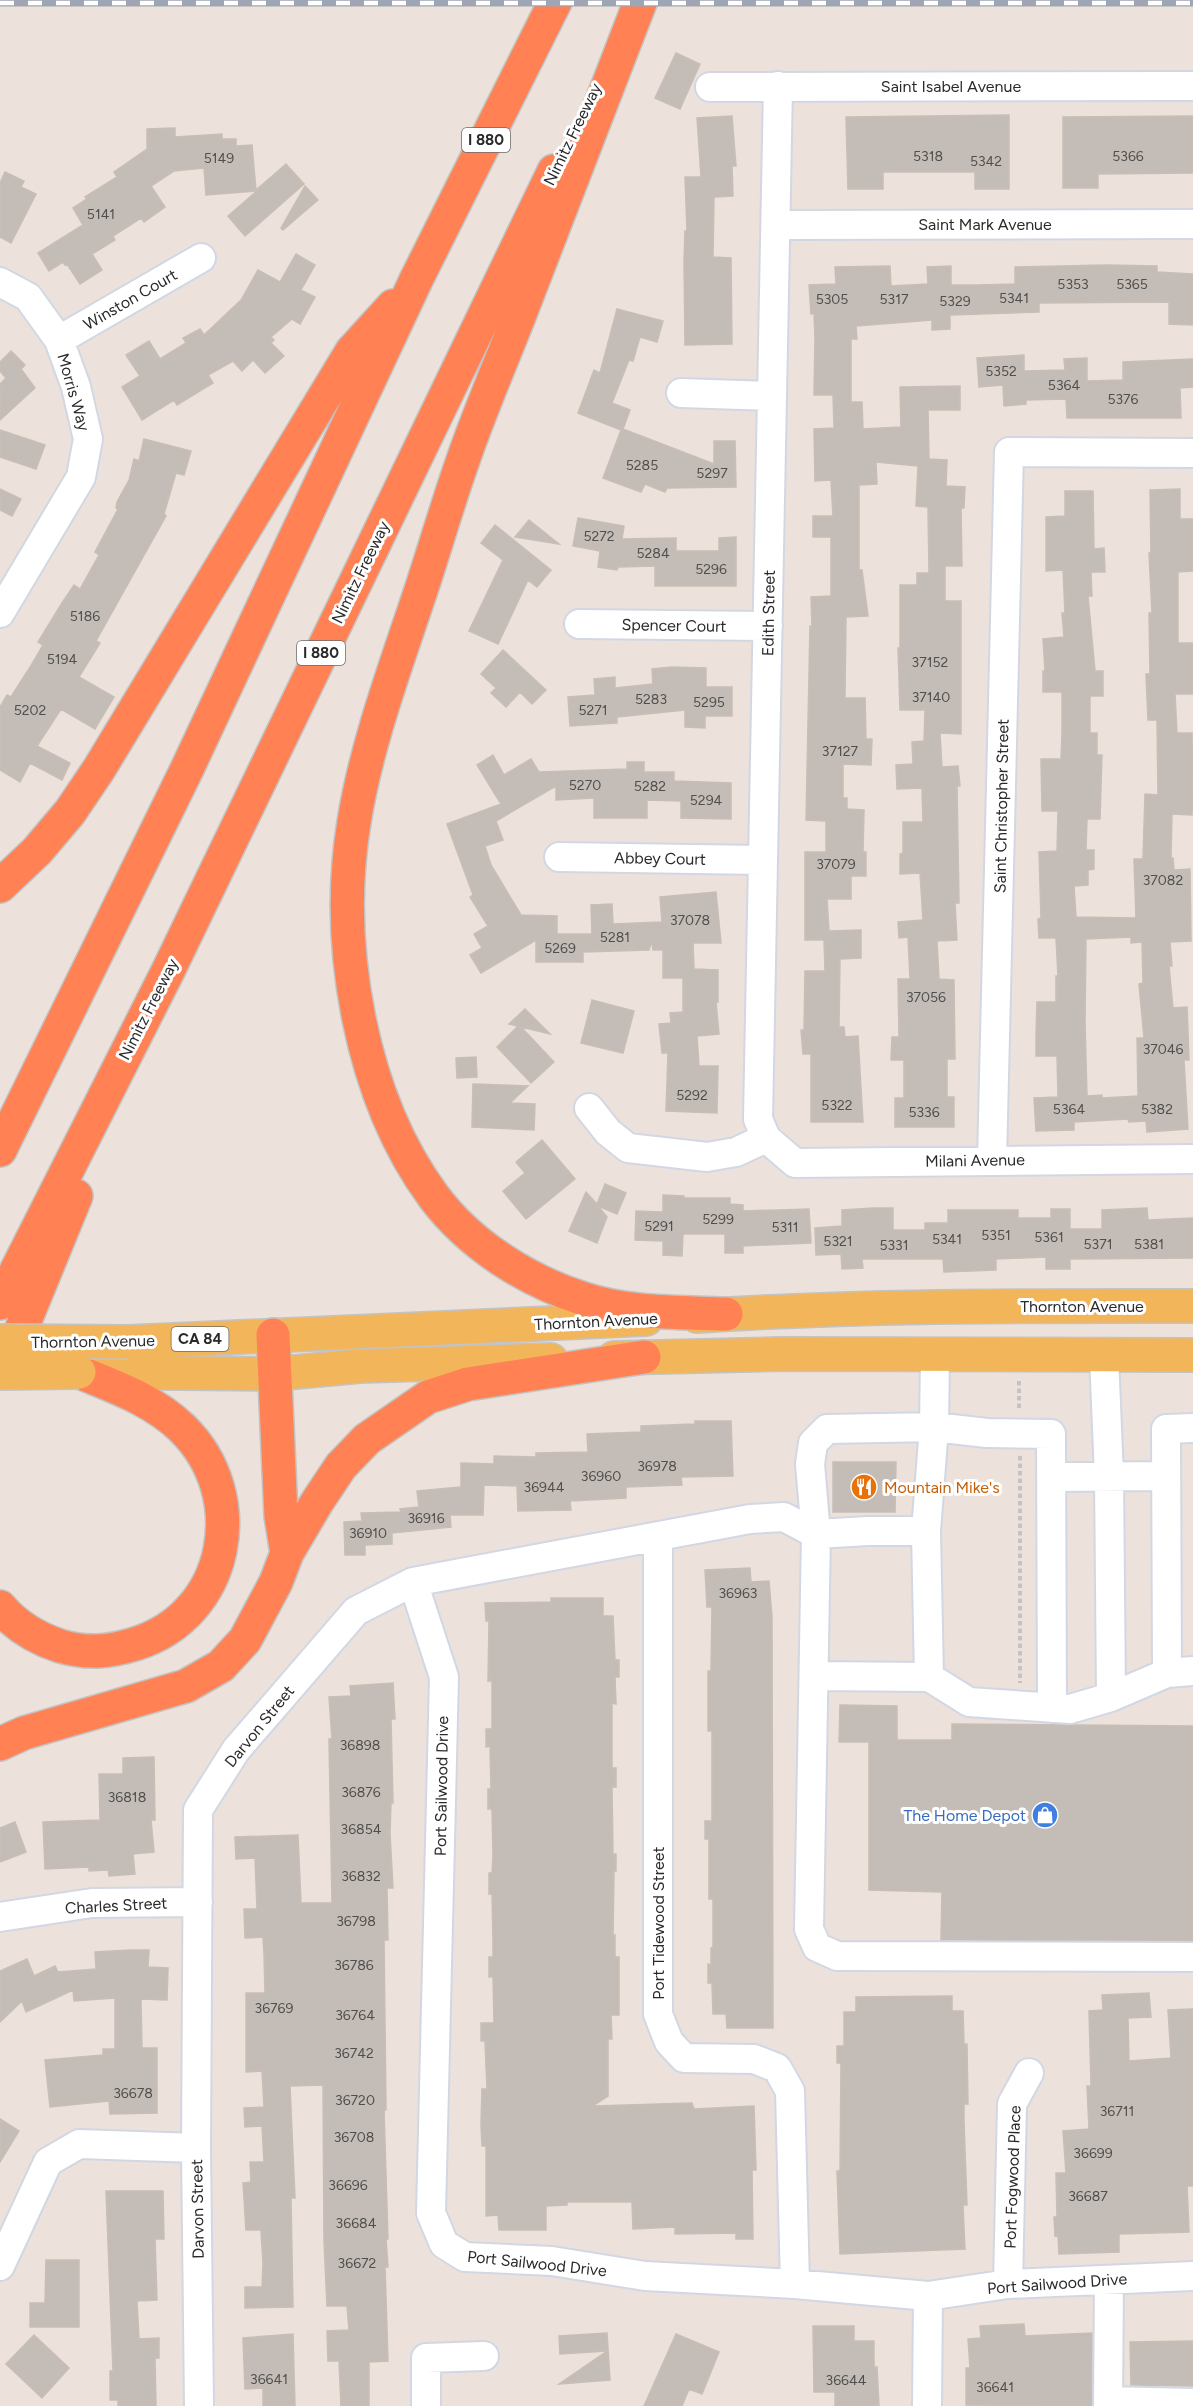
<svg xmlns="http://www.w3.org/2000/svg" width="1193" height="2406" font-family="Figtree,sans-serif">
<rect width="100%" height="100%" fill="#ece2db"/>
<path fill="#c4bdb7" stroke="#c8beb5" stroke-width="1.5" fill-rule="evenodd" d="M676,53L700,64L680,109L655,98Z
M1009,115V189H975V172H883V189H848L846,117Z
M732,116L736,166H732L733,196L714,197L713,257L731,258L732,344L685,345L684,262L685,231H687L685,177H701L697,118Z
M1193,116V173L1098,174V188H1063V117Z
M175,128V137L222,134V139H236V146L252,145L256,190L286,164L304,184L245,236L228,216L257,191L206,195L204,168L174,171L151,186L165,207L144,222L141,218L113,236L115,240L92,254L102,270L80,284L67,264L65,265L63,262L49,271L38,253L83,225L73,208L87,199L85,197L117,177L114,172L147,149V129Z
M5,172L24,181L21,187L36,194L11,243L0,237V183Z
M305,186L318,200L283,230L281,228Z
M296,254L315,265L301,290L315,297L300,324L292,319L271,337L274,340L271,343L284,356L265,373L253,360L242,371L233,361L208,375L213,383L177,405L174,400L142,420L122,387L140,376L126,355L149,341L160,359L186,343L183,338L200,329L204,335L241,300L258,270L280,282Z
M1106,265L1157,266V272L1193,274V325L1169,324V302L1039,303V312L950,315V329L932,330V320L856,326L857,339H851V402H862L863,429L901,427L900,387L960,386V410H928L929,459L947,460L946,486L965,487L964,508H961L962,566H945V601H961V734L940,733L942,767L958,766L960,786H957L959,903H955L957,940L937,941L939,979L954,980L955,1059H947V1097H954V1127H895V1098H904V1060H891L892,1037H899L898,979H910L908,937L899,938L898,922L923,920L920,873L900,874V854L903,853V822H923L922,788L897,789L896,765L913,764L912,742L924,741L925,710H900L898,648H900V585H917V573H929L928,507L916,506L918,466L876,462L877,484L859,485V570H862L868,616L846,617L845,698H865L866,739H872L871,765L843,764V798H847V809L864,810L863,852H866V876H851V899H827L829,931L861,930V958L840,959L839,1027H844L845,1037L858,1036L863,1122H811V1054H803L801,1030H804L805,971H825L824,940H805V852H826V821L806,820L810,626H812L811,597L831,596V537H813V516H833L831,480L815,481L814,429L834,428L833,395H814L815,339L814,313L811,314L809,285L836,284L835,267L890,266L891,286L928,284L927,267L951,266V285H978L1015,284V267Z
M617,309L663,321L657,342L640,337L633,361L629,360L612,403L630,410L623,429L714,464V441H735L736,487L667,488L665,492L645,484L641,492L603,478L621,430L578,413L594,370L600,373Z
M11,351L25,365L21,369L35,388L0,420V384L6,378L0,371V362Z
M1024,355V371L1065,370L1064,359L1087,358V381L1123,380V362L1193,359V387L1180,388L1181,418H1067L1066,399L1026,400V404L1004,406L1003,385L979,387L977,358Z
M0,430L45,445L36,469L0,457Z
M144,439L191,451L184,475L176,473L164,514L166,516L96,641L100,643L79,677L114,697L95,729L61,709L37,746L70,763L62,780L30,763L20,782L0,770V707L7,695L11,697L32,664L43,645L38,642L62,603L74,585L80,589L99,555L95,552L118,509L116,508L117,502L129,480L134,459L139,461Z
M0,489L21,499L12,516L0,510Z
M1180,489V519H1193V571L1178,572V643H1193V694H1175L1177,733H1192L1193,789L1192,815L1172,814L1171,858H1173L1174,870L1190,869L1191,941L1170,942L1172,966H1169L1173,1008L1187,1007L1189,1060H1184L1188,1129L1147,1132L1146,1121L1129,1122L1128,1119L1074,1122V1130L1036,1131L1034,1098L1058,1097L1057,1056H1036V1036L1037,1002H1056V976H1058L1056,938H1039L1038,919L1041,918L1039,852L1057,851L1058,811H1042L1041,759H1061L1062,734V692H1043V671H1045L1043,639L1064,637L1062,613H1065L1063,570L1046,571V517L1065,516V491H1093L1094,549L1104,548L1105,572H1091L1092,596H1088L1095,671H1103V696H1090V733H1097V755H1102L1100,819H1087L1086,850H1094V869L1088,870V885L1074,886L1076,917L1136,918L1134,859H1143L1145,794L1158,795L1157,720H1148L1146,674H1150L1149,613H1152L1149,553H1151L1150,490ZM1131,937V943L1142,942L1143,983L1139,984L1144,1038H1137L1138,1096L1102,1098V1095L1087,1096L1085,1022L1086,939Z
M578,518L624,526L622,539L676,538V551H719V538L736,537V586H655V566L618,567L617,570L598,567L600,551L573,546Z
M529,520L559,544L515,537Z
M495,525L551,570L537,587L528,580L498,644L469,631L503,560L481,543Z
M503,650L546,690L532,704L520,692L506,707L491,693L496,688L481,674Z
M672,667L706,668V687H732V716H705V728L685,727V710L617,717V723L570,726L568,697L595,695L594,679L615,677V688L653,684L652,669Z
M493,755L504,775L531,759L539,772L627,769V762H644V772H674V781L731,783V819L681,818V801L647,800V818H594V798L556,800V786L496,821L503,840L485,846L491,865L521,915L557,916V934H592L591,905L612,904L613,924L662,922L660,897L716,892L721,943H693L694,969L718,970V1002H716L719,1034L697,1036L699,1066H718L717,1113L666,1111L668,1053H662L659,1024L671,1023L670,1013L683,1012V978H663V950H653L652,941L649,950L583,952V962H536V940L481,973L470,955L482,948L474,934L488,926L470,897L473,895L447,824L501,804L477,765Z
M592,1000L634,1011L623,1053L581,1043Z
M525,1009L550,1034L521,1027L554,1062L531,1083L497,1047L518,1026L509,1024Z
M476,1057L477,1077L457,1078L456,1058Z
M473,1084L528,1086L510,1103L535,1104L534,1130L472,1127Z
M542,1140L575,1179L526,1219L503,1191L525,1173L516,1162Z
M605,1184L626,1193L617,1214L598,1206L607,1217L597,1243L569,1231L586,1192L597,1204Z
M663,1195L684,1196V1198H730V1204L743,1205V1211L809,1209L811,1243L743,1246V1253H725V1234H683L682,1256L663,1255V1241L635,1240L636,1211L663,1212Z
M873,1208H893V1230H925V1223H948V1210H1018V1218H1051V1209H1070V1229H1102V1210L1147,1208L1148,1220L1193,1218V1258L1070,1259V1269H1046V1257L996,1259V1270L944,1272L943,1259H862L863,1268L842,1269L841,1254L816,1255L815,1228L842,1226V1210Z
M695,1421H731L733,1476L681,1477L682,1485L626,1487V1498L570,1501L571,1510L518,1511L517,1486L484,1485L483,1515H450L451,1527L392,1533V1544L365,1545V1555H345L344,1522L362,1521L361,1513L401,1512L400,1509L419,1507L417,1491L461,1487V1463L494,1464V1456L536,1457V1453L588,1452L587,1434L641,1432V1426L695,1424Z
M833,1462H896L895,1512H833Z
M750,1568L751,1582L769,1581L772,1617L773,2028H727L726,2014H713L712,1983H708V1964L711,1965V1948L713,1947V1899H709V1839H705V1821H712V1731H708V1671H711L712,1607H707L705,1570Z
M551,1598H603V1616H613L615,1660H619V1677H615L616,1704L612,1703V1768H616V1787H612L613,1854H616V1871H614L613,1935H615V1957H619V2015H611L612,2039H608V2096L593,2106L692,2103L694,2109L754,2106L756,2170H752L753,2239H736V2233L675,2234V2227L633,2229L632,2202H567V2205L546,2206V2230H499L498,2215L486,2216V2146H482L481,2125L482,2089H487L485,2041H481V2023H494L493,1977H489V1957H493V1940L492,1894H489V1873H492L493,1856L492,1809H488V1789H491L490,1746L486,1747V1729H492V1681H488L489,1621H486L485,1603L551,1602Z
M393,1683L395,1719H391L393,1803H391L390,1833L393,1888H387L388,1940H384L386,2110H384L388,2239H386L388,2267H385L388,2361L369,2362V2406H341L339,2361H328L327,2331L349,2330L347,2306H327L324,2241L323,2085L290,2086L295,2198H291L293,2307L245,2308V2287H262L263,2263L261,2230H246L243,2183L251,2182L250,2162H264L262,2126L245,2127L244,2108L264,2107L262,2071L246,2072V1993H265L264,1954L263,1937L245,1938L244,1909H257L255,1858L236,1859L235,1837L298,1835L301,1903H332L329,1739H332L329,1697L351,1696L350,1686Z
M840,1705L897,1706V1740H952V1724L1193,1726V1941L941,1940L942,1892L869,1890V1742H839Z
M154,1757L155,1820H151L154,1852L133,1854L135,1874L109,1876L108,1870L89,1871V1867L45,1869L43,1822L100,1820L99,1774H123V1758Z
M15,1822L26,1852L0,1862V1828Z
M131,1950H149L148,1967L168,1968L167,2000L141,1999L142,2048H157V2113L110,2114L109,2101L50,2107L45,2060L103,2055V2049H115V1998L74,2001L73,1990L26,2012L22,2001L0,2022V1971L27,1959L34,1976L55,1966L58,1972L96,1969L95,1952Z
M1149,1993L1151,2017L1128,2018L1129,2061L1171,2058L1168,2010L1193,2009V2186H1187L1189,2232L1119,2234V2252L1059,2254L1058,2235L1055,2236L1054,2217H1057L1056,2173H1066L1063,2131L1089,2129L1087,2086H1091L1089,2011L1103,2010L1102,1995Z
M952,1996V2011H963L964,2044H967L968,2104H964V2122L967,2205H963L965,2249L840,2254L837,2171H840L841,2063H837V2046H844V2012H856V1997Z
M0,2119L19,2131L0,2162Z
M106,2191H163L164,2239H155L157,2300L137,2301L139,2339L159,2338V2358H155L156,2406H118V2400H110V2371H113Z
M46,2260H79V2327H30V2303H45Z
M1024,2324L1025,2336L1092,2333V2406L966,2405V2368H970L968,2339L981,2338L980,2326Z
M813,2326H854V2341H874V2367H877L879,2406H835V2392H814Z
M607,2333L610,2380L559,2384L607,2351L560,2354L559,2336Z
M293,2334L295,2406H263V2388L245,2389L243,2338Z
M676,2334L719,2352L702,2394L689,2389L682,2406H644Z
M34,2335L69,2368L42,2398L6,2364Z
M1193,2341V2386L1131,2385L1130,2342Z"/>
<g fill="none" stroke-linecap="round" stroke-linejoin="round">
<defs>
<path id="minor" d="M778,86L758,1119L766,1138L795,1163L1193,1159
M710,87L1193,86
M776,225L1193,224
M0,282L28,297L59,340L76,387L88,439L81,477L0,613
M59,340L201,258
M681,393L771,396
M579,624L768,626
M559,857L762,860
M589,1108L608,1132L628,1148L707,1157L736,1152L766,1138
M992,1160L1009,452L1193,453
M1104,1356L1109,1476L1111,1697
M1052,1477L1166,1476
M926,1531H868L816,1534L809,1929L817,1947L837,1956L1193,1957
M816,1534L810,1464L813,1443L827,1429L934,1427L987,1433L1051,1434L1052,1708
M658,1538V2014L669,2042L684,2058L754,2059L777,2068L790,2091L795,2284
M413,1582L444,1677L431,2213L444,2244L465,2257L552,2261L645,2276L795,2284L928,2296L1008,2284L1193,2276
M1167,1673L1166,1429L1193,1428
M814,1676L929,1677L969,1702L1070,1709L1111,1697L1167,1673L1193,1671
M929,1677L926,1531L934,1427L935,1355
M0,1917L92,1903L198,1902
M0,2266L48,2162L79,2144L196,2148
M1008,2284L1012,2104L1029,2073
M1108,2401L1193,2403
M199,2406L196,2148L198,1810L236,1750L356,1611L413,1582L750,1519L784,1517L816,1534
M426,2406V2358L484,2356
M927,2406L928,2296
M1108,2406L1109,2280"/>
<path id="major" d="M697,1316C862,1305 1027,1306 1193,1306
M128,1342L646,1319
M614,1358L782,1354L1193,1355
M79,1372L274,1374L360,1366L551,1360"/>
<path id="highway" d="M641,0C602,102 562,204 523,306C503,358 480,410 462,463C448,503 436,544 423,584C397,663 367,741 354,822C334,944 360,1097 434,1197C470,1245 527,1281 584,1299C630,1314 678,1312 726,1314
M0,886L37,851L70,812L99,769L352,351L393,306
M0,1150L187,769L416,280L556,0
M0,1303L168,971L554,171
M273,1335L281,1516L287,1553
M6,1367L76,1196
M0,1607C16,1626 36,1638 60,1646C87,1654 109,1652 135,1644C230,1615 251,1495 182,1428C153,1400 115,1387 79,1372
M0,1744L24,1733L186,1686L221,1666L245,1640L276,1582L287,1553L317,1502L341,1466L367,1439L428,1397L468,1384L644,1357"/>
</defs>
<use href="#minor" stroke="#d1d7e3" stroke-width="32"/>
<use href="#major" stroke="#c3c3c3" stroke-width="36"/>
<use href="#highway" stroke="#c3c3c3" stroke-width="36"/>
<path stroke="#c3c3c3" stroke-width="4" stroke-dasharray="4.5 3" stroke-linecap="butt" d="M1019,1381V1410
M1020,1456V1683"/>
<use href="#minor" stroke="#fff" stroke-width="28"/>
<use href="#major" stroke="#f2b55a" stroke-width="33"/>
<use href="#highway" stroke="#ff8154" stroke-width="33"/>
<defs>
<path id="rail" d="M0,3H1193"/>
</defs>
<use href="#rail" stroke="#9ea5b4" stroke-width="7"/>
<use href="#rail" stroke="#fff" stroke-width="4.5" stroke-dasharray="14" stroke-linecap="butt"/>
<defs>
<path id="major-bridge" d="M0,1341L128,1342
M0,1373L79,1372"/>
</defs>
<use href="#major-bridge" stroke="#c3c3c3" stroke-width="36" stroke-linecap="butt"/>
<use href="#major-bridge" stroke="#f2b55a" stroke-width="33"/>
</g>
<defs>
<symbol id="restaurant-disc" viewBox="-11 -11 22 22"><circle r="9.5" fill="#e8710a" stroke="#fff"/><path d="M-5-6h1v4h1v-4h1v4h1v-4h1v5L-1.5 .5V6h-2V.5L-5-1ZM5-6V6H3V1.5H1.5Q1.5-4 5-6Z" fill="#fff"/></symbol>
<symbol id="shop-disc" viewBox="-11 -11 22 22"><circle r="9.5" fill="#3f7fe0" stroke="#fff"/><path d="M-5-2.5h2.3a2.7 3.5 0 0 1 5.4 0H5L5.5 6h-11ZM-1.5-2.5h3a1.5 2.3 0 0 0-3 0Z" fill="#fff"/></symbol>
</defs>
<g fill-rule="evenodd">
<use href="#restaurant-disc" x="849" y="1472" width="30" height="30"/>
<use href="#shop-disc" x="1030" y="1800" width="30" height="30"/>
</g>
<g text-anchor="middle" stroke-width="6" stroke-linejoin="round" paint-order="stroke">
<g font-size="14" fill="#504f4d">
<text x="928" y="161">5318</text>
<text x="1128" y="161">5366</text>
<text x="219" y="163">5149</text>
<text x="986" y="166">5342</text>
<text x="101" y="219">5141</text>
<text x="1073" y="289">5353</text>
<text x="1132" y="289">5365</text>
<text x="1014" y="303">5341</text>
<text x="832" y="304">5305</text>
<text x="894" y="304">5317</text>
<text x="955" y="306">5329</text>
<text x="1001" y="376">5352</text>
<text x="1064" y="390">5364</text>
<text x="1123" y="404">5376</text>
<text x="642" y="470">5285</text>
<text x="712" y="478">5297</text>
<text x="599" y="541">5272</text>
<text x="653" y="558">5284</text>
<text x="711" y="574">5296</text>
<text x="85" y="621">5186</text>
<text x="62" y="664">5194</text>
<text x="930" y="667">37152</text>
<text x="931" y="702">37140</text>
<text x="651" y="704">5283</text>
<text x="709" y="707">5295</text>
<text x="30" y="715">5202</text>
<text x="593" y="715">5271</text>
<text x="840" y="756">37127</text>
<text x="585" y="790">5270</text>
<text x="650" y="791">5282</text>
<text x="706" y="805">5294</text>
<text x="836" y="869">37079</text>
<text x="1163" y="885">37082</text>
<text x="690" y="925">37078</text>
<text x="615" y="942">5281</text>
<text x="560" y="953">5269</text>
<text x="926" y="1002">37056</text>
<text x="1163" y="1054">37046</text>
<text x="692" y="1100">5292</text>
<text x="837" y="1110">5322</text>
<text x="1069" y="1114">5364</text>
<text x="1157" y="1114">5382</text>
<text x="924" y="1117">5336</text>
<text x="718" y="1224">5299</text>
<text x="659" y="1231">5291</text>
<text x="785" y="1232">5311</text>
<text x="996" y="1240">5351</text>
<text x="1049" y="1242">5361</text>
<text x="947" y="1244">5341</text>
<text x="838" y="1246">5321</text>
<text x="1098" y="1249">5371</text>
<text x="1149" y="1249">5381</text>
<text x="894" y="1250">5331</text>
<text x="657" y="1471">36978</text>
<text x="601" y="1481">36960</text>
<text x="544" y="1492">36944</text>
<text x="426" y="1523">36916</text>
<text x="368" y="1538">36910</text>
<text x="738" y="1598">36963</text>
<text x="360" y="1750">36898</text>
<text x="361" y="1797">36876</text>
<text x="127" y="1802">36818</text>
<text x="361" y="1834">36854</text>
<text x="361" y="1881">36832</text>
<text x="356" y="1926">36798</text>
<text x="354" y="1970">36786</text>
<text x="274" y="2013">36769</text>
<text x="355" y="2020">36764</text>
<text x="354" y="2058">36742</text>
<text x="133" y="2098">36678</text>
<text x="355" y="2105">36720</text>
<text x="1117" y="2116">36711</text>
<text x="354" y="2142">36708</text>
<text x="1093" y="2158">36699</text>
<text x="348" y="2190">36696</text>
<text x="1088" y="2201">36687</text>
<text x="356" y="2228">36684</text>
<text x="357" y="2268">36672</text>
<text x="269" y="2384">36641</text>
<text x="846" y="2385">36644</text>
<text x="995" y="2392">36641</text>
</g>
<g fill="#fff" stroke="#6a6a6a" stroke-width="1.5">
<rect x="462" y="128" width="48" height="24" rx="4.5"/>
<rect x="297" y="641" width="48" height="24" rx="4.5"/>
<rect x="171.5" y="1327" width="57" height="24" rx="4.5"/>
</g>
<g font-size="15" font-weight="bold" fill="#2a2a2a">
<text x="486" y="145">I 880</text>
<text x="321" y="658">I 880</text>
<text x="200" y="1344">CA 84</text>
</g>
<g font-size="16" fill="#2a2a2a" stroke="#fff">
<text x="951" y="92">Saint Isabel Avenue</text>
<text transform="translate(572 134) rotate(-64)" y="6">Nimitz Freeway</text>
<text x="985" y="230">Saint Mark Avenue</text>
<text transform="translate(130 299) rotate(-30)" y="6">Winston Court</text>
<text transform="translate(74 392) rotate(74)" y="6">Morris Way</text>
<text transform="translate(360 572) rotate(-64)" y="6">Nimitz Freeway</text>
<text transform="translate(768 613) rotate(-89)" y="6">Edith Street</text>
<text transform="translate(674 625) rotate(1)" y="6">Spencer Court</text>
<text transform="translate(1001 806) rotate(-89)" y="6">Saint Christopher Street</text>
<text transform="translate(660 858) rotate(1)" y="6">Abbey Court</text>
<text transform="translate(148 1009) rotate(-63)" y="6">Nimitz Freeway</text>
<text transform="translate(975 1160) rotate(-1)" y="6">Milani Avenue</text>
<text x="1082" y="1312">Thornton Avenue</text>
<text transform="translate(596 1321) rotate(-3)" y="6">Thornton Avenue</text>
<text transform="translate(93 1341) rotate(-1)" y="6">Thornton Avenue</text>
<text transform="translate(259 1726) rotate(-51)" y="6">Darvon Street</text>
<text transform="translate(441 1786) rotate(-89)" y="6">Port Sailwood Drive</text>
<text transform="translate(116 1905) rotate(-3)" y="6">Charles Street</text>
<text transform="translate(658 1923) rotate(-90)" y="6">Port Tidewood Street</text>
<text transform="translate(1012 2177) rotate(-88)" y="6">Port Fogwood Place</text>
<text transform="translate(197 2209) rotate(-91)" y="6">Darvon Street</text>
<text transform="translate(537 2263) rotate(6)" y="6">Port Sailwood Drive</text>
<text transform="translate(1057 2283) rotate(-4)" y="6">Port Sailwood Drive</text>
</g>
<g font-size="16" fill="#c56008" stroke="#fff" text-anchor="start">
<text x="884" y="1493">Mountain Mike's</text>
</g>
<g font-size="16" fill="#366cbe" stroke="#fff" text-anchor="end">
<text x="1026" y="1821">The Home Depot</text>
</g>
</g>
</svg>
